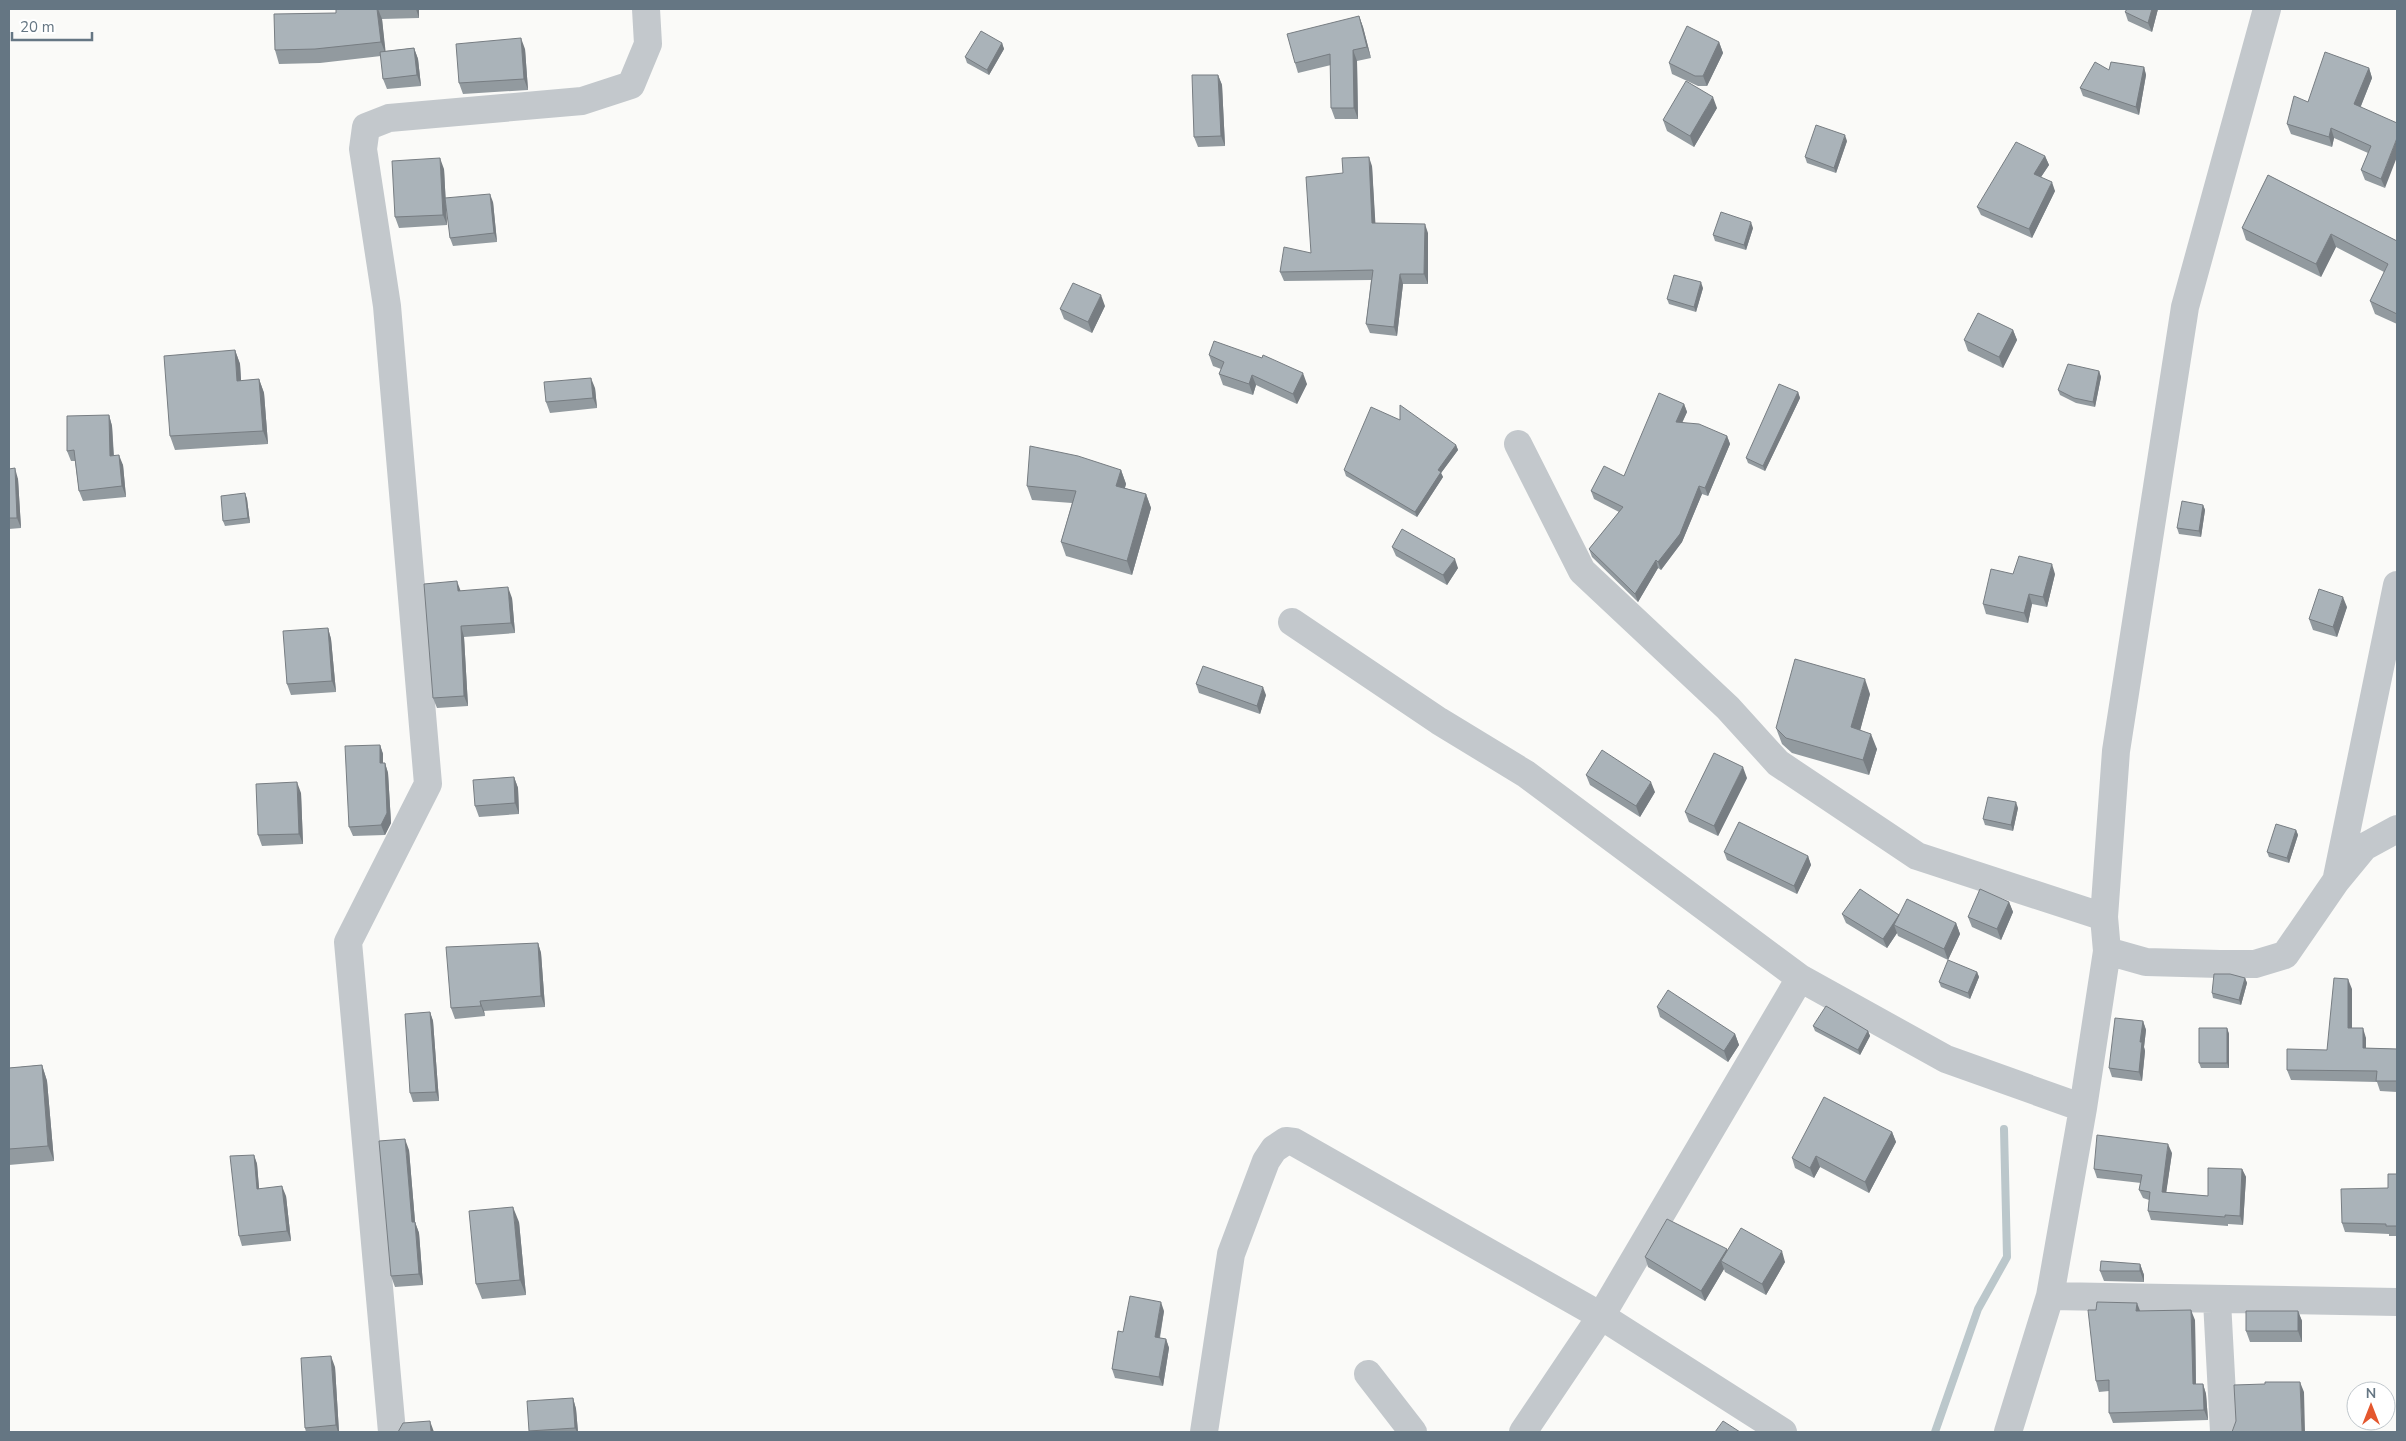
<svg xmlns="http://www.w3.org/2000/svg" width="2406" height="1441" font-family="'Nunito Sans',sans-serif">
<rect width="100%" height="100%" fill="#fafaf8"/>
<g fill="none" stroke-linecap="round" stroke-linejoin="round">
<path stroke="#bbc7cb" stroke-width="8" d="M1935,1432L1978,1309L2007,1257L2004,1129"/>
<path stroke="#c3c8cc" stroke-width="28" d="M1518,444L1582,571L1728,708L1778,763L1917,856L2104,917
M1292,622L1439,721L1526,774L1800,978
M2337,877L2397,585
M2107,951L2146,962L2220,964H2255L2285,955L2336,881L2364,847L2397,829
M2050,1296L2397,1302
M2217,1301L2224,1432
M1368,1374L1413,1432
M392,1432L348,942L428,784L387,306L363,149L366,127L389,118L582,101L631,85L648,44L646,9
M1204,1432L1231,1254L1266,1161L1274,1149L1286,1141L1294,1142L1601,1316L1783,1432
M1523,1432L1601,1316L1800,978L1946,1059L2083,1108
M2008,1432L2050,1296L2083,1108L2107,951L2104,917L2116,751L2185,307L2267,9"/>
</g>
<path fill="#929a9f" d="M336,9H419V18L382,19L385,51L414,48L418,59L421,86L387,89L383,79L381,56L320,63L279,64L275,50L336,13Z
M2127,9H2158L2152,32L2128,21L2125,12Z
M1359,16L1363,27L1371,58L1357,61L1358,119H1335L1331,108V65L1298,73L1295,63Z
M1719,42L1723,53L1707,86H1698L1672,74L1669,63Z
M1002,43L1004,49L989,75L967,63L965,57Z
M525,49L528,90L463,94L459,83Z
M2144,67L2146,75L2139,115L2083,96L2080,88L2109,70Z
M2369,68L2372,78L2361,106L2385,188L2365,180L2361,170L2368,153L2334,138L2332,147L2291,134L2287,124L2308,102Z
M1218,75L1222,85L1225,146L1198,147L1194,137Z
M1717,108L1694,147L1667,131L1663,120Z
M1847,141L1836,173L1807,163L1805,157Z
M2045,156L2049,165L2041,177L2055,191L2032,238L1981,215L1977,207Z
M1372,166L1375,223L1428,233V284H1403L1397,336L1370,333L1366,324L1371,280L1284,281L1280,272L1311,253L1343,173Z
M444,169L447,225L399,228L395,217Z
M2268,175L2397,241V324L2375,314L2370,301L2384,272L2336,247L2321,277L2246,240L2242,228Z
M493,202L497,242L453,246L450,238Z
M1753,228L1746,250L1715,241L1713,235Z
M1703,288L1696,312L1669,304L1667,299Z
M1105,306L1092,333L1064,319L1060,309Z
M2013,330L2017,340L2003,368L1968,351L1964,340Z
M235,350L240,364L241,381L259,379L264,393L268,444L175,450L170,436Z
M1209,355L1307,384L1297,404L1256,385L1253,395L1223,385L1219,374L1221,369L1213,366Z
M2099,371L2101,377L2095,407L2076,403L2060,395L2058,390Z
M595,388L597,408L550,413L546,402Z
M1798,392L1800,398L1765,471L1748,463L1746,458Z
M1684,404L1687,412L1682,422L1727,436L1730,444L1708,496L1702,494L1682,542L1661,570L1658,568L1638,602L1592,557L1589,549L1619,512L1594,499L1591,491L1624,476Z
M109,415L112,426L114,455L123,465L126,497L83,501L79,491L75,461H71L67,451Z
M1400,420L1456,445L1458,450L1441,473L1443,477L1417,517L1346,476L1344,470Z
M9,469L18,479L21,528L9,529Z
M1121,470L1126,484L1125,488L1146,494L1151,508L1132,575L1066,556L1061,542L1072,503L1032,500L1027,486Z
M245,493L247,499L250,523L225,526L223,521Z
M2203,505L2205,510L2201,537L2179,534L2177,528Z
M1392,547L1458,568L1447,585L1396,556Z
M2055,574L2047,607L2032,604L2028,623L1986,614L1983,604Z
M461,591L512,598L515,633L464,637L468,706L437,708L433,698Z
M2347,607L2337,637L2313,630L2309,619Z
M328,628L331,639L336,692L291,695L287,684Z
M1196,684L1266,695L1260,714L1199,693Z
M1870,694L1860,730L1877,749L1869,775L1792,753L1782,744L1776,728Z
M380,745L383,754V763H385L388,773L391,823L385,835L353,836L349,827Z
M1586,775L1655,792L1640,817L1590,785Z
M514,777L518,788L519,814L479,817L475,806Z
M1747,778L1718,836L1689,822L1685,812Z
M301,793L303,844L262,846L258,835Z
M2018,808L2013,831L1985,825L1983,819Z
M2296,830L2298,835L2289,863L2269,857L2267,852Z
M1724,852L1808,856L1811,865L1797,894L1727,860Z
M2009,902L2013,912L2001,940L1972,927L1968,917Z
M1842,914L1899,915L1956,923L1960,934L1948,960L1898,936L1897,933L1887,948L1846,923Z
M538,943L541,953L545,1007L484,1011L485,1016L455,1019L451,1008Z
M1977,972L1979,977L1970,999L1941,987L1939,982Z
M2245,978L2247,983L2241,1005L2213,998L2212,993Z
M2352,989V1028L2366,1038V1048L2397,1049V1092L2380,1091L2377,1082L2291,1080L2287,1070L2327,1050Z
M1657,1007L1735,1034L1739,1045L1728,1062L1660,1017Z
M430,1012L433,1021L439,1101L413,1102L410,1093Z
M2143,1021L2146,1030L2144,1047L2145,1051L2142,1081L2112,1077L2109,1068Z
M1813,1026L1868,1031L1870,1036L1860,1055L1815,1031Z
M2227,1028L2229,1034V1068H2201L2199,1063Z
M42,1065L47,1081L54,1161L9,1165V1068Z
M1892,1132L1896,1142L1869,1193L1820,1167L1814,1178L1795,1168L1792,1158Z
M409,1150L415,1222L419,1233L423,1285L395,1287L391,1276Z
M2172,1153L2166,1192L2208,1196L2242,1169L2246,1177L2243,1225L2228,1224V1226L2151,1220L2148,1211L2149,1200L2143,1198L2139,1190L2141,1183L2097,1178L2094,1169Z
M254,1155L257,1164L259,1189L286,1196L291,1241L242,1246L239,1236Z
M2397,1174V1236H2389V1234L2345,1232L2342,1223L2388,1188Z
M519,1222L526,1295L482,1299L476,1284Z
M1728,1250L1785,1262L1766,1295L1725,1272L1724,1269L1705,1301L1648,1267L1645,1257Z
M2140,1264L2144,1275V1282L2104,1281L2100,1271Z
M1164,1311L1160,1338L1166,1339L1169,1348L1163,1386L1115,1378L1112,1369L1123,1332Z
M2140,1311L2195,1320L2196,1384H2203L2206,1394L2208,1420L2113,1423L2109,1413V1391L2099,1392L2096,1381Z
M2298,1311L2302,1321V1342H2250L2246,1331Z
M335,1367L339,1432H306L305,1428Z
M573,1398L576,1409L578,1432H530L529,1431Z"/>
<path fill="#777d82" d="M377,9H378L382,19L386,55L381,42Z
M416,9H419V18Z
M2152,9H2158L2152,32L2148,23Z
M1359,16L1363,27L1371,58L1367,47Z
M521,38L525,49L528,90L524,79Z
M1719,42L1723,53L1707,86L1703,76Z
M1002,43L1004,49L989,75L987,70Z
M414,48L418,59L421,86L417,75Z
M1353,50L1357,61L1358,119L1354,108Z
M2144,67L2146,75L2139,115L2136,107Z
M2369,68L2372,78L2358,113L2354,104Z
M1218,75L1222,85L1225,146L1221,136Z
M1713,97L1717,108L1694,147L1690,136Z
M2331,128L2334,138L2332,147L2329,137Z
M1845,135L1847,141L1836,173L1834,168Z
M2397,138V157L2385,188L2381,179Z
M2045,156L2049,165L2037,183L2034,174Z
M1369,157L1372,166L1376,233L1372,223Z
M440,158L444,169L447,225L443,215Z
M2052,182L2055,191L2032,238L2029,229Z
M490,194L493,202L497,242L494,233Z
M1751,222L1753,228L1746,250L1744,245Z
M1425,224L1428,233V284L1424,274Z
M2331,234L2336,247L2321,277L2316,264Z
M1400,274L1403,284L1397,336L1394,327Z
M1701,282L1703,288L1696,312L1694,307Z
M1101,295L1105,306L1092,333L1088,322Z
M2013,330L2017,340L2003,368L1999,357Z
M235,350L240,364L242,395L237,381Z
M2099,371L2101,377L2095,407L2093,402Z
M1303,373L1307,384L1297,404L1293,394Z
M1252,375L1256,385L1253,395L1249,384Z
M591,378L595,388L597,408L593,398Z
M259,379L264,393L268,444L263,431Z
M1798,392L1800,398L1765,471L1763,466Z
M1684,404L1687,412L1679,430L1676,422Z
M109,415L112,426L114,466L110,456Z
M1727,436L1730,444L1708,496L1705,488Z
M1456,445L1458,450L1441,473L1443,477L1417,517L1415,512L1438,470Z
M119,455L123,465L126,497L122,486Z
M15,468L18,479L21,528L17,518Z
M1121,470L1126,484L1121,499L1116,486Z
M1699,486L1702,494L1682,542L1661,570L1658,562Z
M245,493L247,499L250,523L248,518Z
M1146,494L1151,508L1132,575L1127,561Z
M2203,505L2205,510L2201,537L2199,531Z
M1455,559L1458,568L1447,585L1443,575Z
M1656,560L1658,568L1638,602L1635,594Z
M2052,564L2055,574L2047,607L2043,597Z
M457,581L461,592L458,591Z
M508,587L512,598L515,633L511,623Z
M2029,594L2032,604L2028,623L2024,613Z
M2343,597L2347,607L2337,637L2333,627Z
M461,626L464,637L468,706L464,696Z
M328,628L331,639L336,692L332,681Z
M1865,679L1870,694L1857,742L1851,727Z
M1263,687L1266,695L1260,714L1257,706Z
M1871,734L1877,749L1869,775L1863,760Z
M380,745L383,754V773L380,763Z
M385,763L388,773L391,823L385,835L381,825Z
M1743,767L1747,778L1718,836L1714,826Z
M514,777L518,788L519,814L515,803Z
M297,782L301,793L303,844L299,834Z
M1651,782L1655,792L1640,817L1636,806Z
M2016,802L2018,808L2013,831L2011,825Z
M2296,830L2298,835L2289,863L2287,858Z
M1808,856L1811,865L1797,894L1794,886Z
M2009,902L2013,912L2001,940L1997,929Z
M1899,915L1894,925L1897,933L1887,948L1883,939Z
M1956,923L1960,934L1948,960L1944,949Z
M538,943L541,953L545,1007L541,996Z
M1977,972L1979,977L1970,999L1968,993Z
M2245,978L2247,983L2241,1005L2239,1000Z
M2348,979L2352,989V1038L2348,1028Z
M480,1001L484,1011L485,1016L481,1006Z
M430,1012L433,1021L439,1101L436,1092Z
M2143,1021L2146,1030L2144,1047L2145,1051L2142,1081L2139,1072L2140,1042Z
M2227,1028L2229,1034V1068L2227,1063Z
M2363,1028L2366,1038V1058L2363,1048Z
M1868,1031L1870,1036L1860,1055L1858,1050Z
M1735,1034L1739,1045L1728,1062L1724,1051Z
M42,1065L47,1081L54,1161L48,1146Z
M1892,1132L1896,1142L1869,1193L1865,1182Z
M405,1139L409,1150L416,1233L412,1222Z
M2168,1144L2172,1153L2165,1201L2162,1192Z
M254,1155L257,1164L260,1199L257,1189Z
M1816,1156L1820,1167L1814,1178L1810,1168Z
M2242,1169L2246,1177L2243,1225L2240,1216Z
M282,1186L286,1196L291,1241L287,1231Z
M513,1207L519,1222L526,1295L520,1280Z
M415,1222L419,1233L423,1285L419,1274Z
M1727,1249L1731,1259L1721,1261L1724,1269L1705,1301L1701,1291Z
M1782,1251L1785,1262L1766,1295L1762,1284Z
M2140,1264L2144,1275V1282L2140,1271Z
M1161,1302L1164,1311L1158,1346L1155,1337Z
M2137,1303L2141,1313L2136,1311Z
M2191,1310L2195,1320L2196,1394L2193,1384Z
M2298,1311L2302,1321V1342L2298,1331Z
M1166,1339L1169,1348L1163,1386L1159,1377Z
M331,1356L335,1367L339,1432H338L336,1425Z
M2300,1382L2304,1392L2305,1432H2302Z
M2203,1384L2206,1394L2208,1420L2204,1410Z
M573,1398L576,1409L578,1432H577L575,1428Z
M430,1421L434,1432H431Z"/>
<path fill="#aab3b9" stroke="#777d82" d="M336,9H377L381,42L315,49L275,50L274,14L336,13Z
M2127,9H2152L2148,23L2125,12Z
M1359,16L1367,47L1353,50L1354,108H1331L1330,54L1295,63L1287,34Z
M1687,26L1719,42L1703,76H1695L1669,63Z
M981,31L1002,43L987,70L965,57Z
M521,38L524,79L459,83L456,44Z
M414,48L417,75L383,79L380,52Z
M2325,52L2369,68L2354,104L2397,123V138L2381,179L2361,170L2371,146L2331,128L2329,137L2287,124L2294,96L2308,102Z
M2095,62L2109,70L2111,62L2144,67L2136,107L2080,88Z
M1192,75H1218L1221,136L1194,137Z
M1686,81L1713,97L1690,136L1663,120Z
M1816,125L1845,135L1834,168L1805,157Z
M2016,142L2045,156L2034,174L2052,182L2029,229L1977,207Z
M1369,157L1372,223L1425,224L1424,274H1400L1394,327L1366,324L1373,270L1280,272L1284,247L1311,253L1306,177L1343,173L1342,158Z
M440,158L443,215L395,217L392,161Z
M2268,175L2397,241V314L2370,301L2388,264L2331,234L2316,264L2242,228Z
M490,194L494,233L450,238L445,198Z
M1721,212L1751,222L1744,245L1713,235Z
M1674,275L1701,282L1694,307L1667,299Z
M1073,283L1101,295L1088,322L1060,309Z
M1978,313L2013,330L1999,357L1964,340Z
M1214,341L1262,358L1263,355L1303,373L1293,394L1252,375L1249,384L1219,374L1224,362L1209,355Z
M235,350L237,381L259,379L263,431L170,436L164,356Z
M2068,364L2099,371L2093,402L2074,398L2058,390Z
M591,378L593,398L546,402L544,382Z
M1779,384L1798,392L1763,466L1746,458Z
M1659,393L1684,404L1676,422L1699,424L1727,436L1705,488L1699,486L1680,534L1658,562L1656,560L1635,594L1589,549L1623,507L1591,491L1604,466L1624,476Z
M1400,405L1456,445L1438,470L1441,472L1415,512L1344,470L1371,407L1400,420Z
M109,415L110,456L119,455L122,486L79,491L74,450L67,451V416Z
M1030,446L1078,456L1121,470L1116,486L1146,494L1127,561L1061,542L1076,491L1027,486Z
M15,468L17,518H9V469Z
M245,493L248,518L223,521L221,496Z
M2182,501L2203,505L2199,531L2177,528Z
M1402,529L1455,559L1443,575L1392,547Z
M2019,556L2052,564L2043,597L2029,594L2024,613L1983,604L1991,569L2013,574Z
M457,581L458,591L508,587L511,623L461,626L464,696L433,698L424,584Z
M2319,589L2343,597L2333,627L2309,619Z
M328,628L332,681L287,684L283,631Z
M1795,659L1865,679L1851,727L1871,734L1863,760L1786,738L1776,728Z
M1203,666L1263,687L1257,706L1196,684Z
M380,745V763H385L387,813L381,825L349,827L345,746Z
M1602,750L1651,782L1636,806L1586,775Z
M1714,753L1743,767L1714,826L1685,812Z
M514,777L515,803L475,806L473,780Z
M297,782L299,834L258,835L256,784Z
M1988,797L2016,802L2011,825L1983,819Z
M1739,822L1808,856L1794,886L1724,852Z
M2276,824L2296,830L2287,858L2267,852Z
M1860,889L1899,915L1883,939L1842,914Z
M1980,889L2009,902L1997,929L1968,917Z
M1907,899L1956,923L1944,949L1894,925Z
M538,943L541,996L480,1001L481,1006L451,1008L446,947Z
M1948,960L1977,972L1968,993L1939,982Z
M2214,974H2230L2245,978L2239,1000L2212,993Z
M2334,978L2348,979V1028H2363V1048L2397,1049V1081H2376L2377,1071L2287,1070V1049L2327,1050Z
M1668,990L1735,1034L1724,1051L1657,1007Z
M1826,1006L1868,1031L1858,1050L1813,1026Z
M430,1012L436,1092L410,1093L405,1014Z
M2115,1018L2143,1021L2140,1042H2142L2139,1072L2109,1068Z
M2199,1028H2227V1063H2199Z
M42,1065L48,1146L9,1149V1068Z
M1824,1097L1892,1132L1865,1182L1816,1156L1810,1168L1792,1158Z
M2097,1135L2168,1144L2162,1192L2208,1196V1168L2242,1169L2240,1216L2225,1215V1217L2148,1211L2150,1192L2139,1190L2142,1175L2094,1169Z
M405,1139L412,1222H415L419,1274L391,1276L379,1141Z
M254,1155L257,1189L282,1186L287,1231L239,1236L230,1156Z
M2388,1174H2397V1226H2386V1224L2342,1223L2341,1189L2388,1188Z
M513,1207L520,1280L476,1284L469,1211Z
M1667,1219L1727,1249L1701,1291L1645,1257Z
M1741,1228L1782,1251L1762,1284L1721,1261Z
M2101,1261L2140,1264V1271H2100Z
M1130,1296L1161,1302L1155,1337L1166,1339L1159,1377L1112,1369L1118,1331L1123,1332Z
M2097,1302L2137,1303L2136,1311L2191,1310L2193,1384H2203L2204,1410L2109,1413V1380L2096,1381L2088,1310H2096Z
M2246,1311H2298V1331H2246Z
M331,1356L336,1425L305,1428L301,1358Z
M2265,1382H2300L2302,1432H2232L2236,1421L2234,1385L2265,1384Z
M573,1398L575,1428L529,1431L527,1401Z
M430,1421L431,1432H398L403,1423Z
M1723,1421L1740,1432H1715Z"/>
<rect width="2406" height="1441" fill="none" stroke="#657683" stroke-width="20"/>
<g transform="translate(2371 1406)"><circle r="24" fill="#ffffff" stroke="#c1c8cd"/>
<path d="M0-4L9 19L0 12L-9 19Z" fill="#e4572e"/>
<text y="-8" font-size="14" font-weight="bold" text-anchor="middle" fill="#657683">N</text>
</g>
<path d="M12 32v8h80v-8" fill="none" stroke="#657683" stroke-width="2.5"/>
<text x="20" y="32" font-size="15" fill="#657683" stroke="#ffffff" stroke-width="4" paint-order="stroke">20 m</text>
</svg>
